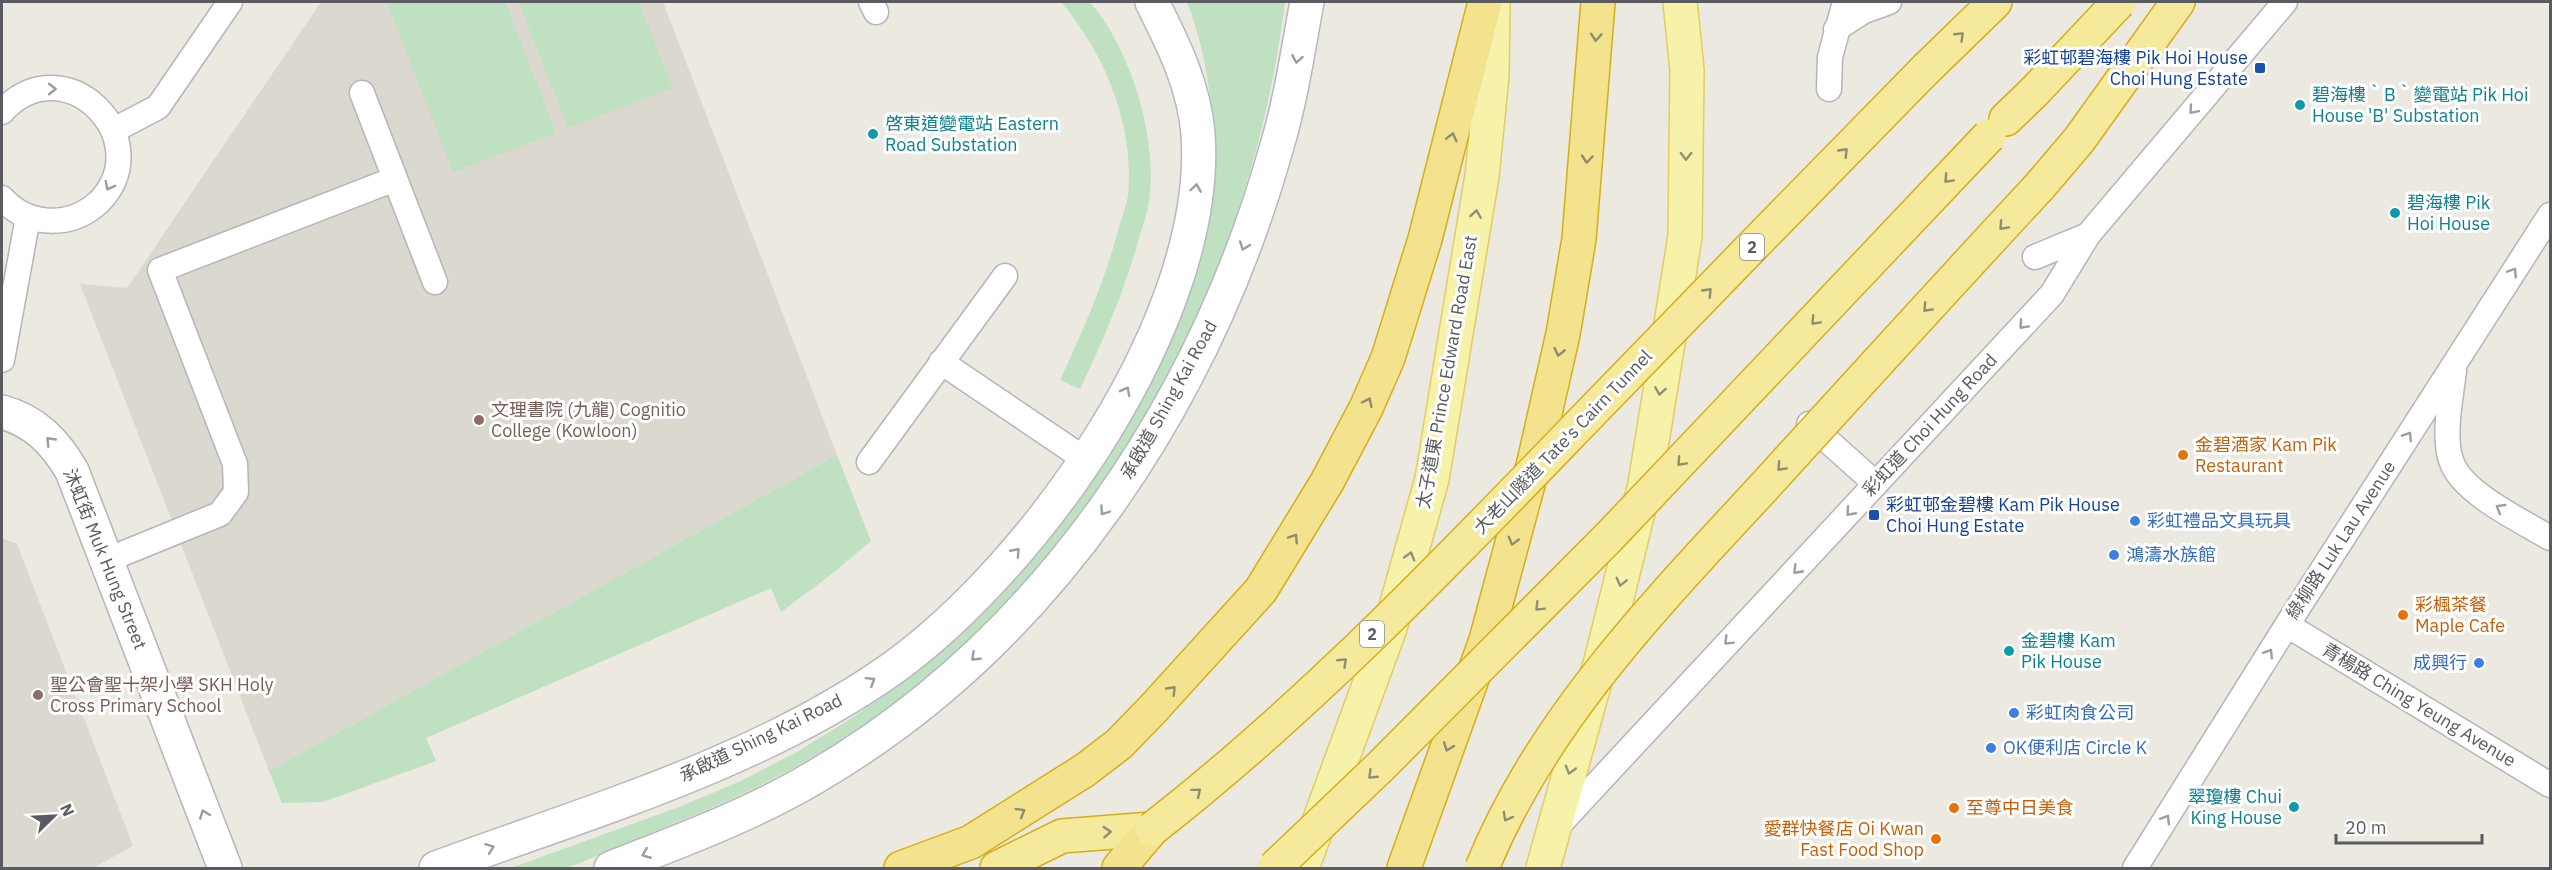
<svg xmlns="http://www.w3.org/2000/svg" width="2552" height="870" font-family="'IBM Plex Sans','Noto Sans TC',sans-serif">
<rect width="100%" height="100%" fill="#ebe9e0"/>
<path fill="#dad8cf" d="M321,2H663L837,455L269,771L80,284L127,288Z
M2,538L17,544L133,846L93,868H2Z"/>
<path fill="#bfe1c2" d="M387,2H505L556,133L453,172Z
M519,2H639L672,88L568,128Z
M1061,2H1090C1131,50 1158,137 1149,200C1148,212 1143,224 1140,235C1125,289 1104,339 1080,389L1060,380C1083,331 1104,283 1118,231C1121,220 1126,207 1128,196C1135,125 1105,54 1061,2Z
M1187,2H1285C1260,201 1181,394 1054,550C1040,567 1027,587 1011,603C922,694 818,764 701,812C670,825 639,838 608,851C595,856 581,864 567,867C551,870 528,868 511,868L679,807L739,782L797,752L852,718L905,680L1000,592L1207,213C1218,141 1213,70 1187,2Z
M837,455L871,541L828,577L781,612L771,588L426,738L436,761L323,802L282,803L269,771Z"/>
<g fill="none" stroke-linecap="round" stroke-linejoin="round">
<defs>
<path id="service" d="M871,2L876,12
M1836,29L1864,11L1889,2
M1829,89L1830,57L1845,2
M362,93L435,282
M2,112C64,43 160,139 99,202C89,211 77,218 63,220C39,223 18,216 2,198
M114,130L158,107L230,2
M2035,257L2088,235
M2,360L28,217
M941,362L1086,460
M2454,371C2451,396 2442,439 2452,463C2464,494 2522,521 2550,538
M1809,424L1876,484
M869,462L1005,276
M107,560L220,514L236,492L235,464L160,270L395,179
M2287,625L2550,785
M1555,829L2052,294L2088,235L2285,2
M2135,868L2287,625L2550,215"/>
<path id="minor" d="M2,412C35,421 55,442 72,471L225,868"/>
<path id="secondary" d="M436,868C588,812 759,763 893,668C1037,564 1211,318 1198,134C1194,85 1173,44 1152,2
M611,868C680,841 751,815 815,777C1048,641 1205,402 1277,146C1291,99 1298,50 1307,2"/>
<path id="primary" d="M1302,868L1390,628L1432,479L1482,176L1492,75L1493,2
M1543,868L1603,653L1645,484L1672,318L1685,236L1687,70L1680,2"/>
<path id="trunk" d="M1925,70L1995,2
M2006,119L2035,91
M2039,187L2079,140L2178,2
M997,868L1062,836L1152,829"/>
<path id="motorway" d="M901,868L971,842L1085,770L1119,744L1152,710L1261,590L1327,482L1366,408L1388,358L1425,239L1485,2
M1119,868L1152,829
M1404,868L1486,640L1534,462L1563,334L1579,239L1598,2"/>
</defs>
<use href="#service" stroke="#b3b5ba" stroke-width="27"/>
<use href="#minor" stroke="#b3b5ba" stroke-width="36"/>
<use href="#secondary" stroke="#b6b8be" stroke-width="36"/>
<use href="#primary" stroke="#e3cc61" stroke-width="36"/>
<use href="#trunk" stroke="#d7ae14" stroke-width="36"/>
<use href="#motorway" stroke="#d7ae14" stroke-width="36"/>
<use href="#service" stroke="#fff" stroke-width="24"/>
<use href="#minor" stroke="#fff" stroke-width="33"/>
<use href="#secondary" stroke="#fff" stroke-width="33"/>
<use href="#primary" stroke="#f7f2a9" stroke-width="33"/>
<use href="#trunk" stroke="#f5ea9c" stroke-width="33"/>
<use href="#motorway" stroke="#f3e38f" stroke-width="33"/>
<defs>
<path id="trunk-bridge" d="M2035,91L2119,2
M1152,829C1307,708 1443,566 1579,425C1694,306 1809,188 1925,70
M1274,868L1380,767L1609,537L1989,136
M1482,868C1542,720 1656,604 1763,488C1855,387 1946,287 2039,187"/>
</defs>
<use href="#trunk-bridge" stroke="#d7ae14" stroke-width="36" stroke-linecap="butt"/>
<use href="#trunk-bridge" stroke="#f5ea9c" stroke-width="33"/>
</g>
<defs><path id="oneway-chevron" d="M-2-3.5L2.5 0L-2 3.5" fill="none" stroke-width="1.6" stroke-linecap="round" stroke-linejoin="round" transform="scale(1.5)"/></defs>
<g stroke="#908d75">
<use href="#oneway-chevron" transform="translate(1960 36) rotate(-44)"/>
<use href="#oneway-chevron" transform="translate(1844 152) rotate(-46)"/>
<use href="#oneway-chevron" transform="translate(1948 179) rotate(133)"/>
<use href="#oneway-chevron" transform="translate(2003 226) rotate(133)"/>
<use href="#oneway-chevron" transform="translate(1708 292) rotate(-46)"/>
<use href="#oneway-chevron" transform="translate(1927 308) rotate(133)"/>
<use href="#oneway-chevron" transform="translate(1815 321) rotate(133)"/>
<use href="#oneway-chevron" transform="translate(1681 462) rotate(133)"/>
<use href="#oneway-chevron" transform="translate(1781 467) rotate(133)"/>
<use href="#oneway-chevron" transform="translate(1539 607) rotate(135)"/>
<use href="#oneway-chevron" transform="translate(1343 662) rotate(-44)"/>
<use href="#oneway-chevron" transform="translate(1372 775) rotate(136)"/>
<use href="#oneway-chevron" transform="translate(1197 792) rotate(-40)"/>
<use href="#oneway-chevron" transform="translate(1507 817) rotate(119)"/>
<use href="#oneway-chevron" transform="translate(1107 832) rotate(-4)"/>
</g>
<g stroke="#8f8b70">
<use href="#oneway-chevron" transform="translate(1596 37) rotate(94)"/>
<use href="#oneway-chevron" transform="translate(1452 137) rotate(-76)"/>
<use href="#oneway-chevron" transform="translate(1587 159) rotate(95)"/>
<use href="#oneway-chevron" transform="translate(1559 352) rotate(103)"/>
<use href="#oneway-chevron" transform="translate(1368 402) rotate(-65)"/>
<use href="#oneway-chevron" transform="translate(1294 538) rotate(-57)"/>
<use href="#oneway-chevron" transform="translate(1513 541) rotate(105)"/>
<use href="#oneway-chevron" transform="translate(1172 690) rotate(-46)"/>
<use href="#oneway-chevron" transform="translate(1448 747) rotate(110)"/>
<use href="#oneway-chevron" transform="translate(1021 812) rotate(-31)"/>
</g>
<g stroke="#9b9da0">
<use href="#oneway-chevron" transform="translate(1297 59) rotate(100)"/>
<use href="#oneway-chevron" transform="translate(52 89)"/>
<use href="#oneway-chevron" transform="translate(2193 110) rotate(130)"/>
<use href="#oneway-chevron" transform="translate(109 186) rotate(118)"/>
<use href="#oneway-chevron" transform="translate(1196 188) rotate(-82)"/>
<use href="#oneway-chevron" transform="translate(1244 246) rotate(110)"/>
<use href="#oneway-chevron" transform="translate(2513 272) rotate(-57)"/>
<use href="#oneway-chevron" transform="translate(2023 325) rotate(133)"/>
<use href="#oneway-chevron" transform="translate(1126 391) rotate(-62)"/>
<use href="#oneway-chevron" transform="translate(2408 436) rotate(-57)"/>
<use href="#oneway-chevron" transform="translate(50 441) rotate(-134)"/>
<use href="#oneway-chevron" transform="translate(2500 508) rotate(-149)"/>
<use href="#oneway-chevron" transform="translate(1104 511) rotate(125)"/>
<use href="#oneway-chevron" transform="translate(1850 512) rotate(132)"/>
<use href="#oneway-chevron" transform="translate(1016 552) rotate(-48)"/>
<use href="#oneway-chevron" transform="translate(1797 570) rotate(134)"/>
<use href="#oneway-chevron" transform="translate(1728 641) rotate(135)"/>
<use href="#oneway-chevron" transform="translate(2269 653) rotate(-58)"/>
<use href="#oneway-chevron" transform="translate(975 657) rotate(137)"/>
<use href="#oneway-chevron" transform="translate(871 681) rotate(-32)"/>
<use href="#oneway-chevron" transform="translate(204 814) rotate(-111)"/>
<use href="#oneway-chevron" transform="translate(2166 819) rotate(-58)"/>
<use href="#oneway-chevron" transform="translate(490 848) rotate(-20)"/>
<use href="#oneway-chevron" transform="translate(646 854) rotate(158)"/>
</g>
<g stroke="#90907a">
<use href="#oneway-chevron" transform="translate(1686 156) rotate(91)"/>
<use href="#oneway-chevron" transform="translate(1476 214) rotate(-81)"/>
<use href="#oneway-chevron" transform="translate(1660 391) rotate(99)"/>
<use href="#oneway-chevron" transform="translate(1410 556) rotate(-74)"/>
<use href="#oneway-chevron" transform="translate(1621 582) rotate(104)"/>
<use href="#oneway-chevron" transform="translate(1570 770) rotate(106)"/>
</g>
<g fill="#1a4fb4" stroke="#fff" stroke-width="2">
<rect x="2254" y="62" width="12" height="12" rx="3"/>
<rect x="1868" y="509" width="12" height="12" rx="3"/>
</g>
<g fill="#0f9aa8" stroke="#fff" stroke-width="2">
<circle cx="2300" cy="105" r="6"/>
<circle cx="873" cy="134" r="6"/>
<circle cx="2395" cy="213" r="6"/>
<circle cx="2009" cy="651" r="6"/>
<circle cx="2294" cy="807" r="6"/>
</g>
<g fill="#8d6e63" stroke="#fff" stroke-width="2">
<circle cx="479" cy="420" r="6"/>
<circle cx="38" cy="695" r="6"/>
</g>
<g fill="#e8710a" stroke="#fff" stroke-width="2">
<circle cx="2183" cy="455" r="6"/>
<circle cx="2403" cy="615" r="6"/>
<circle cx="1954" cy="808" r="6"/>
<circle cx="1936" cy="839" r="6"/>
</g>
<g fill="#3f7fe0" stroke="#fff" stroke-width="2">
<circle cx="2135" cy="521" r="6"/>
<circle cx="2114" cy="555" r="6"/>
<circle cx="2479" cy="663" r="6"/>
<circle cx="2014" cy="713" r="6"/>
<circle cx="1991" cy="748" r="6"/>
</g>
<g text-anchor="middle" stroke-width="6" stroke-linejoin="round" paint-order="stroke">
<g fill="#fff" stroke="#8b8c90" stroke-width="1.5">
<rect x="1740" y="234" width="24" height="26" rx="4.5"/>
<rect x="1360" y="621" width="24" height="26" rx="4.5"/>
</g>
<g font-size="16" font-weight="bold" fill="#595b60">
<text x="1752" y="253">2</text>
<text x="1372" y="640">2</text>
</g>
<g font-size="18" fill="#164399" stroke="#fff" text-anchor="end">
<text x="2248" y="64">彩虹邨碧海樓 Pik Hoi House<tspan x="2248" dy="21">Choi Hung Estate</tspan></text>
<text x="1886" y="511" text-anchor="start">彩虹邨金碧樓 Kam Pik House<tspan x="1886" dy="21">Choi Hung Estate</tspan></text>
</g>
<g font-size="18" fill="#0d838f" stroke="#fff" text-anchor="start">
<text x="2312" y="101">碧海樓‵B‵變電站 Pik Hoi<tspan x="2312" dy="21">House 'B' Substation</tspan></text>
<text x="885" y="130">啓東道變電站 Eastern<tspan x="885" dy="21">Road Substation</tspan></text>
<text x="2407" y="209">碧海樓 Pik<tspan x="2407" dy="21">Hoi House</tspan></text>
<text x="2021" y="647">金碧樓 Kam<tspan x="2021" dy="21">Pik House</tspan></text>
<text x="2282" y="803" text-anchor="end">翠瓊樓 Chui<tspan x="2282" dy="21">King House</tspan></text>
</g>
<g font-size="18" fill="#595b60" stroke="#fff">
<text transform="translate(1447 372) rotate(-80)" y="6">太子道東 Prince Edward Road East</text>
<text transform="translate(1169 400) rotate(-61)" y="6">承啟道 Shing Kai Road</text>
<text transform="translate(1930 425) rotate(-47)" y="6">彩虹道 Choi Hung Road</text>
<text transform="translate(1563 442) rotate(-46)" y="6">大老山隧道 Tate's Cairn Tunnel</text>
<text transform="translate(2341 540) rotate(-57)" y="6">綠柳路 Luk Lau Avenue</text>
<text transform="translate(105 559) rotate(68)" y="6">沐虹街 Muk Hung Street</text>
<text transform="translate(2419 705) rotate(31)" y="6">青楊路 Ching Yeung Avenue</text>
<text transform="translate(761 738) rotate(-26)" y="6">承啟道 Shing Kai Road</text>
</g>
<g font-size="18" fill="#785e54" stroke="#fff" text-anchor="start">
<text x="491" y="416">文理書院 (九龍) Cognitio<tspan x="491" dy="21">College (Kowloon)</tspan></text>
<text x="50" y="691">聖公會聖十架小學 SKH Holy<tspan x="50" dy="21">Cross Primary School</tspan></text>
</g>
<g font-size="18" fill="#c56008" stroke="#fff" text-anchor="start">
<text x="2195" y="451">金碧酒家 Kam Pik<tspan x="2195" dy="21">Restaurant</tspan></text>
<text x="2415" y="611">彩楓茶餐<tspan x="2415" dy="21">Maple Cafe</tspan></text>
<text x="1966" y="814">至尊中日美食</text>
<text x="1924" y="835" text-anchor="end">愛群快餐店 Oi Kwan<tspan x="1924" dy="21">Fast Food Shop</tspan></text>
</g>
<g font-size="18" fill="#366cbe" stroke="#fff" text-anchor="start">
<text x="2147" y="527">彩虹禮品文具玩具</text>
<text x="2126" y="561">鴻濤水族館</text>
<text x="2467" y="669" text-anchor="end">成興行</text>
<text x="2026" y="719">彩虹肉食公司</text>
<text x="2003" y="754">OK便利店 Circle K</text>
</g>
</g>
<rect width="2552" height="870" fill="none" stroke="#595b60" stroke-width="6"/>
<g transform="translate(54 816) rotate(66)" stroke="#ffffff" stroke-width="4.5" paint-order="stroke">
<path d="M0-4.5L10 22L0 15L-10 22Z" fill="#595b60"/>
<text y="-9" font-size="16" font-weight="bold" text-anchor="middle" fill="#595b60">N</text>
</g>
<path d="M2336 834v9h146v-9" fill="none" stroke="#595b60" stroke-width="3"/>
<text x="2345" y="834" font-size="18" fill="#595b60" stroke="#ffffff" stroke-width="4.5" paint-order="stroke">20 m</text>
</svg>
